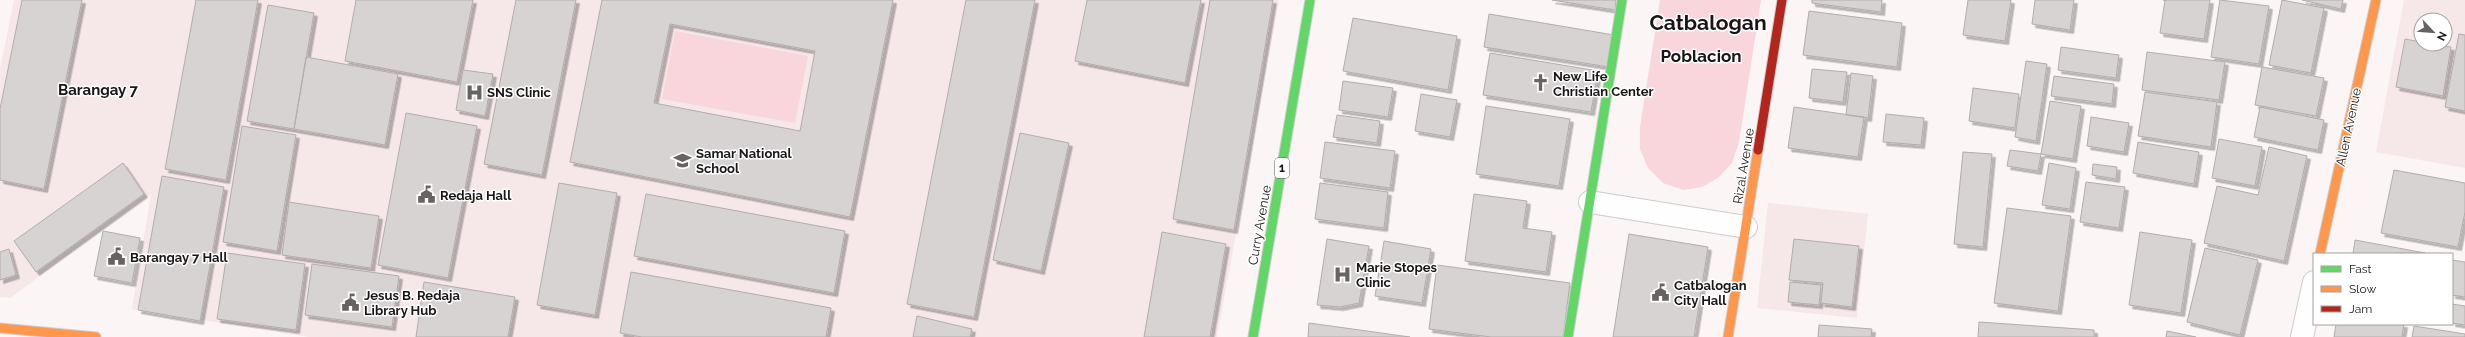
<svg xmlns="http://www.w3.org/2000/svg" width="2465" height="337" font-family="Raleway,sans-serif">
<defs>
<filter id="shadow"><feDropShadow dx="3.5" dy="3.5" stdDeviation="0" flood-color="#0004"/></filter>
</defs>
<rect width="100%" height="100%" fill="#fbf5f5"/>
<path fill="#f6e7e8" fill-rule="evenodd" d="M14,0H1279L1217,337H310L132,309L151,194L10,298L0,297V69Z
M2404,0H2465V168L2376,152ZM2421,20H2445V44H2421Z
M1768,203L1868,214L1857,318L1757,308Z"/>
<path fill="#f8d6db" d="M1660,0H1761L1739,142L1732,163L1719,177L1702,187L1683,190L1663,183L1648,168L1640,149V127Z
M675,31L808,56L795,123L662,99Z"/>
<path fill="#d8d3d3" stroke="#b2acad" fill-rule="evenodd" filter="url(#shadow)" d="M22,0H82L44,189L0,180V109Z
M196,0H258L226,180L165,169Z
M356,0H473L457,82L345,61Z
M516,0H576L542,175L484,164Z
M602,0H893L850,217L570,162ZM670,24L815,51L800,131L654,103Z
M966,0H1035L974,317L907,304Z
M1087,0H1201L1185,83L1075,61Z
M1210,0H1273L1234,230L1173,219Z
M1552,0H1616L1615,10Z
M1812,0H1882L1881,12L1812,3Z
M1968,0H2011L2005,41L1963,35Z
M2035,0H2074L2070,30L2032,24Z
M2163,0H2210L2204,39L2160,33L2165,0Z
M2220,0L2269,6L2259,64L2211,57Z
M2282,0L2324,8L2311,73L2269,65Z
M2302,0H2343L2341,9Z
M268,5L314,13L294,129L247,121Z
M1809,11L1902,23L1897,67L1803,55Z
M1489,14L1614,35L1609,67L1484,47Z
M1353,18L1457,36L1448,90L1343,71Z
M2459,34L2465,35V111L2445,107Z
M2405,39L2421,42V44L2451,47L2443,96L2396,87Z
M2061,47L2119,55L2116,78L2058,70Z
M2147,52L2225,62L2219,100L2142,90Z
M1490,53L1598,71L1591,112L1483,95Z
M306,57L398,74L385,145L294,129Z
M2026,61L2047,64L2036,141L2015,137Z
M2262,67L2324,78L2316,116L2255,105Z
M1812,69L1847,72L1843,102L1809,98Z
M463,70L493,74L485,116L456,110Z
M1851,73L1873,76L1868,118L1846,115Z
M2054,76L2114,84L2112,104L2051,96Z
M1343,81L1393,88L1388,117L1339,110Z
M1973,88L2019,94L2015,128L1969,121Z
M2145,92L2217,102L2211,147L2138,136Z
M1421,94L1457,100L1450,137L1415,131Z
M2050,101L2081,106L2073,159L2041,154Z
M1486,106L1570,119L1559,186L1476,174Z
M1794,107L1864,117L1858,157L1788,148Z
M2260,107L2324,120L2318,150L2254,137Z
M406,113L477,126L448,278L378,265Z
M1886,114L1924,118L1921,145L1883,142Z
M1337,115L1380,121L1377,143L1333,137Z
M2091,117L2129,123L2124,152L2087,146Z
M242,126L296,135L277,251L223,242Z
M1020,133L1069,143L1041,271L993,260Z
M2219,139L2262,147L2255,186L2212,178Z
M1325,142L1395,151L1390,188L1320,178Z
M2138,142L2199,152L2194,184L2133,173Z
M2269,147L2307,156L2284,261L2204,243L2217,186L2258,195Z
M2010,150L2041,154L2038,171L2007,166Z
M1963,152L1992,154L1983,247L1954,244Z
M123,163L144,194L36,272L14,241Z
M2049,163L2076,168L2070,209L2042,205Z
M2093,164L2117,167L2116,179L2092,175Z
M2394,170L2465,183V212L2458,247L2381,233Z
M162,176L224,187L200,321L138,310Z
M2086,182L2125,187L2119,228L2080,222Z
M559,183L617,193L595,315L537,305Z
M1320,183L1388,192L1384,228L1315,219Z
M646,194L845,231L834,293L634,256Z
M1474,194L1527,201L1523,228L1552,232L1546,272L1465,261Z
M289,202L379,216L371,268L282,255Z
M2007,208L2071,216L2058,311L1994,303Z
M103,231L140,238L132,283L94,276Z
M1162,232L1226,244L1210,337H1144Z
M2140,232L2192,240L2181,313L2129,305Z
M1629,234L1708,247L1694,337H1613Z
M1327,239L1369,246L1359,303L1340,307L1317,305Z
M1794,239L1859,246L1852,307L1821,303L1823,283L1789,280Z
M2355,240L2425,253L2353,254Z
M1384,241L1431,249L1422,303L1375,296Z
M2205,248L2258,260L2240,335L2187,322Z
M9,249L16,275L0,280V252Z
M227,253L305,264L296,330L217,319Z
M2452,260L2465,262V297L2452,295Z
M312,264L399,276L392,327L305,315Z
M1437,265L1570,283L1563,337H1491L1429,329Z
M631,272L831,308L826,337H642L620,333Z
M424,282L515,297L508,337H416Z
M1790,282L1821,285L1819,305L1788,302Z
M2452,304L2465,306V325L2452,323Z
M917,316L972,329L970,337H913Z
M1979,322L2094,330V337H1978Z
M1309,323L1410,337H1308Z
M2336,324H2404L2402,337H2334Z
M1819,325L1872,329L1871,337H1818Z
M2414,326L2465,334V337H2412Z
M2167,331L2196,337H2166Z"/>
<g fill="none" stroke-linecap="round" stroke-linejoin="round">
<defs>
<path id="street" d="M1590,202L1746,227
M2302,337L2314,282"/>
<path id="fast" d="M1253,337L1310,0
M1568,337L1622,0"/>
<path id="slow" d="M2320,254L2376,0
M0,328L96,337
M1728,337L1758,150"/>
<path id="jam" d="M1758,150L1782,0"/>
</defs>
<use href="#street" stroke="#d0cbcb" stroke-width="24"/>
<use href="#fast" stroke="#d0cbcb" stroke-width="11"/>
<use href="#slow" stroke="#d0cbcb" stroke-width="11"/>
<use href="#jam" stroke="#d0cbcb" stroke-width="11"/>
<use href="#street" stroke="#fefefe" stroke-width="22"/>
<use href="#fast" stroke="#63d668" stroke-width="9"/>
<use href="#slow" stroke="#ff974d" stroke-width="9"/>
<use href="#jam" stroke="#b3261e" stroke-width="9"/>
</g>
<defs>
<symbol id="church-bare" viewBox="-9 -9 18 18"><path d="M-1.2-6h2.4v3.5h3.3v2.4h-3.3V6h-2.4V-.1h-3.3v-2.4h3.3Z" fill="#686363" stroke="#fff" stroke-width="2.5" paint-order="stroke"/></symbol>
<symbol id="hospital-bare" viewBox="-9 -9 18 18"><path d="M-5-5h3v3.5h4V-5h3V5h-3V1.5h-4V5h-3Z" fill="#686363" stroke="#fff" stroke-width="2.5" paint-order="stroke"/></symbol>
<symbol id="school-bare" viewBox="-9 -9 18 18"><path d="M0-5L7-2L0 1L-7-2ZM-4 1L0 2.5L4 1V4Q0 6-4 4Z" fill="#686363" stroke="#fff" stroke-width="2.5" paint-order="stroke"/></symbol>
<symbol id="civic-bare" viewBox="-9 -9 18 18"><path d="M-.6-6.5H3V-4.5H.6V-3L4-1V1h2V6H-6V1h2V-1L-.6-3ZM-1.2 2.5V6h2.4V2.5Z" fill="#686363" stroke="#fff" stroke-width="2.5" paint-order="stroke"/></symbol>
</defs>
<g fill-rule="evenodd">
<use href="#church-bare" x="1528" y="70" width="25" height="25"/>
<use href="#hospital-bare" x="462" y="80" width="25" height="25"/>
<use href="#school-bare" x="670" y="148" width="25" height="25"/>
<use href="#civic-bare" x="414" y="182" width="25" height="25"/>
<use href="#civic-bare" x="104" y="244" width="25" height="25"/>
<use href="#hospital-bare" x="1330" y="262" width="25" height="25"/>
<use href="#civic-bare" x="1648" y="280" width="25" height="25"/>
<use href="#civic-bare" x="338" y="290" width="25" height="25"/>
</g>
<g text-anchor="middle" stroke-width="3" stroke-linejoin="round" paint-order="stroke">
<rect fill="#fff" stroke="#5e5a5b" stroke-width="1" x="1275" y="158" width="14" height="20" rx="3"/>
<g font-size="12" font-weight="bold" fill="#191415">
<text x="1282" y="172">1</text>
</g>
<g font-size="13" font-weight="bold" fill="#191415" stroke="#fff" text-anchor="start">
<text x="1553" y="81">New Life<tspan x="1553" dy="15">Christian Center</tspan></text>
<text x="487" y="97">SNS Clinic</text>
<text x="696" y="158">Samar National<tspan x="696" dy="15">School</tspan></text>
<text x="440" y="200">Redaja Hall</text>
<text x="130" y="262">Barangay 7 Hall</text>
<text x="1356" y="272">Marie Stopes<tspan x="1356" dy="15">Clinic</tspan></text>
<text x="1674" y="290">Catbalogan<tspan x="1674" dy="15">City Hall</tspan></text>
<text x="364" y="300">Jesus B. Redaja<tspan x="364" dy="15">Library Hub</tspan></text>
</g>
<g font-size="13" fill="#191415" stroke="#fff">
<text transform="translate(2348 127) rotate(-78)" y="5">Allen Avenue</text>
<text transform="translate(1743 166) rotate(-81)" y="5">Rizal Avenue</text>
<text transform="translate(1259 225) rotate(-80)" y="5">Curry Avenue</text>
</g>
<g font-size="15" font-weight="bold" fill="#191415" stroke="#fff">
<text x="98" y="95">Barangay 7</text>
</g>
<g font-size="17" font-weight="bold" fill="#191415" stroke="#fff">
<text x="1701" y="62">Poblacion</text>
</g>
<g font-size="21" font-weight="bold" fill="#191415" stroke="#fff">
<text x="1708" y="30">Catbalogan</text>
</g>
</g>
<rect x="2313" y="253" width="140" height="72" fill="#ffffff" stroke="#a3a1a1"/>
<rect x="2321" y="266" width="20" height="6" fill="#63d668" stroke="#a3a1a1"/>
<text x="2349" y="273" font-size="12" fill="#191415">Fast</text>
<rect x="2321" y="286" width="20" height="6" fill="#ff974d" stroke="#a3a1a1"/>
<text x="2349" y="293" font-size="12" fill="#191415">Slow</text>
<rect x="2321" y="306" width="20" height="6" fill="#b3261e" stroke="#a3a1a1"/>
<text x="2349" y="313" font-size="12" fill="#191415">Jam</text>
<g transform="translate(2433 32) rotate(116)"><circle r="19" fill="#ffffff" stroke="#a3a1a1"/>
<path d="M0-3L7 15L0 10L-7 15Z" fill="#686363"/>
<text y="-6" font-size="11" font-weight="bold" text-anchor="middle" fill="#191415">N</text>
</g>
</svg>
